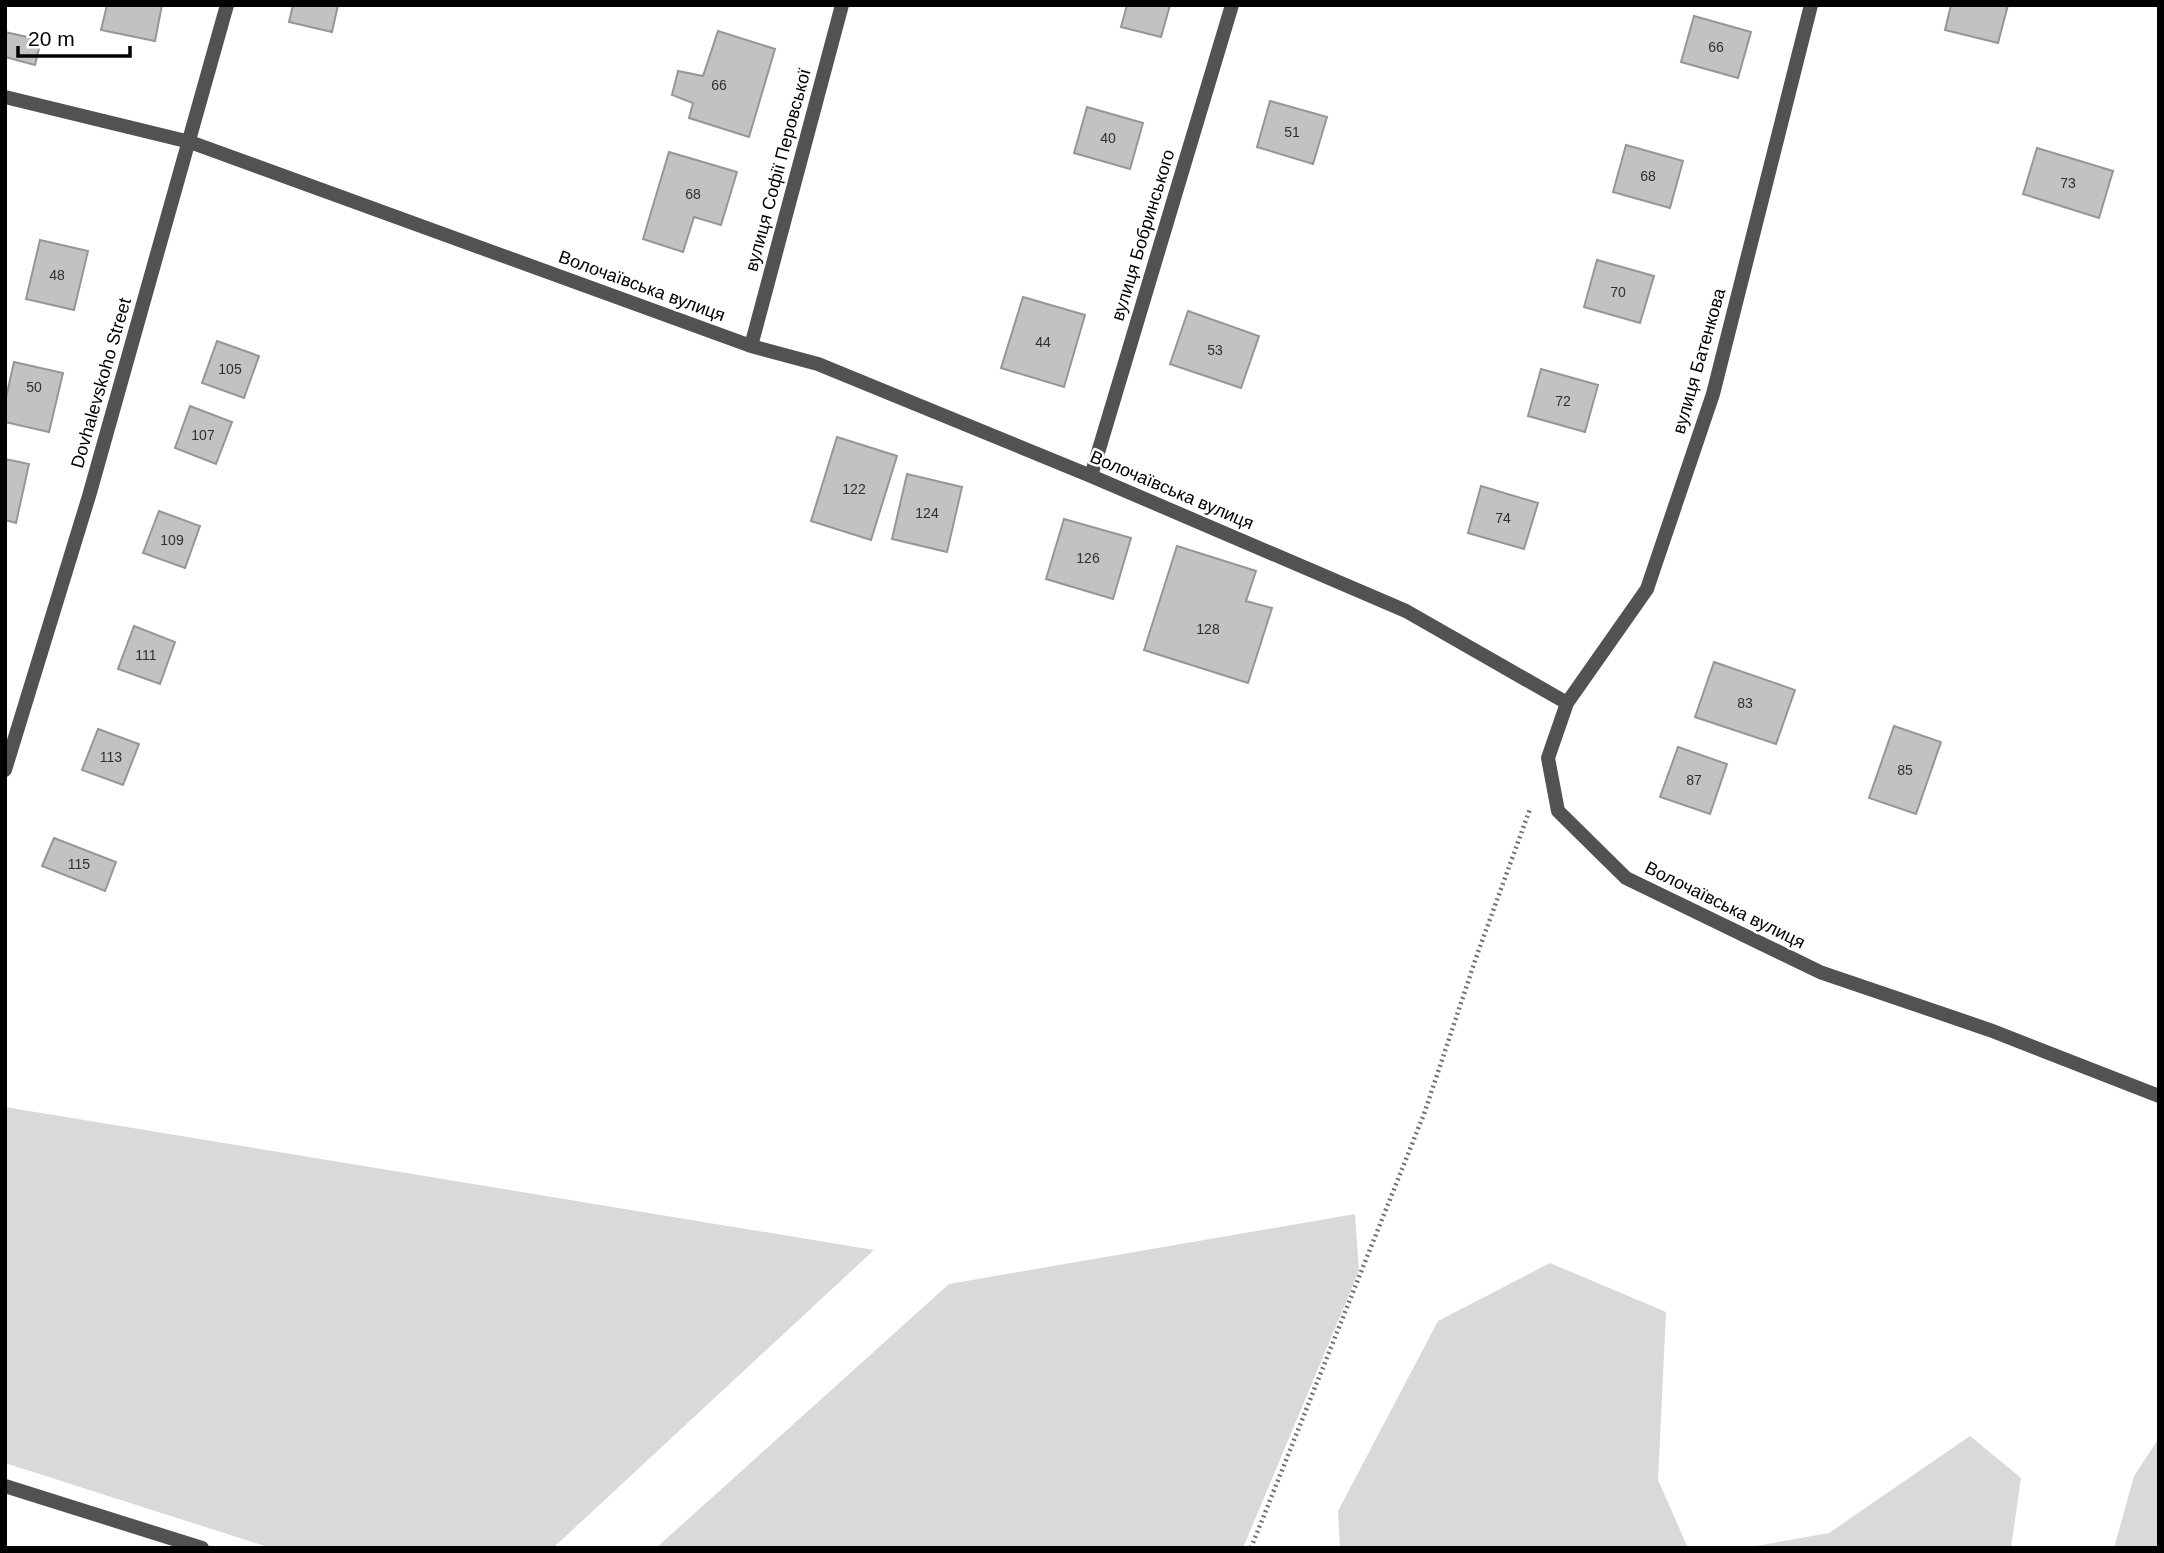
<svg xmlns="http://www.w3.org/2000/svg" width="2164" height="1553" font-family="Arial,sans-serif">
<rect width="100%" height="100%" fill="#fff"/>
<path fill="#d9d9d9" d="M5,1107L874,1250L553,1548H271L5,1463Z
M1355,1214L1359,1271L1243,1548H656L949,1284Z
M1550,1263L1666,1312L1658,1480L1688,1548H1340L1338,1511L1438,1321Z
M1970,1436L2021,1478L2011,1548H1744L1829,1533Z
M2159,1438V1548H2114L2134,1476Z"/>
<path fill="#c2c2c2" stroke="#969696" stroke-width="2" d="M107,5H162L155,41L101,30Z
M293,5H338L332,32L289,22Z
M1127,5H1170L1161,37L1121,27Z
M1951,5H2008L1998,43L1945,30Z
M1694,16L1751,32L1738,78L1681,62Z
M718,31L775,49L749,137L689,118L693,103L672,95L678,71L703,76Z
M5,32L41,40L35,65L5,57Z
M1270,101L1327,117L1313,164L1257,147Z
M1087,107L1143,123L1130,169L1074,153Z
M1626,145L1683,161L1670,208L1613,192Z
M2037,148L2113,171L2099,218L2023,194Z
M669,152L737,172L721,225L694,217L683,252L643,239Z
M40,240L88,251L74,310L26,299Z
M1597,260L1654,276L1640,323L1584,307Z
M1023,297L1085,315L1064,387L1001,368Z
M1188,311L1259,336L1241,388L1170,364Z
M217,341L259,356L244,398L202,383Z
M14,362L63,373L49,432L5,422V402Z
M1541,369L1598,385L1585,432L1528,416Z
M190,406L232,422L216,464L175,448Z
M837,437L897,456L871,540L811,521Z
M5,459L29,464L16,523L5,520Z
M907,474L962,487L947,552L892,539Z
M1481,486L1538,503L1524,549L1468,533Z
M159,511L200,526L185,568L143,553Z
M1064,519L1131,538L1113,599L1046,579Z
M1177,546L1256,571L1246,601L1272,608L1248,683L1144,650Z
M134,626L175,642L160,684L118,669Z
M1714,662L1795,690L1776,744L1695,717Z
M1894,726L1941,742L1916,814L1869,798Z
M98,729L139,744L123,785L82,770Z
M1678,747L1727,764L1710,814L1660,797Z
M54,838L116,862L105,891L42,866Z"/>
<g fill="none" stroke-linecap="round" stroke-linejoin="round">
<path stroke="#747474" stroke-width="4.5" stroke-dasharray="2 3.5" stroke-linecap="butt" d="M1251,1548L1424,1114L1477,955L1530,809"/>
<path stroke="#525252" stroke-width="14" d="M1811,5L1713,394L1647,589L1567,703L1548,758L1558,811L1626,878L1820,972L1990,1030L2159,1096
M5,97L190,142L751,346L818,364L1091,476L1406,611L1567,703
M751,346L842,5
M1091,476L1232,5
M5,770L89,496L227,5
M5,1486L202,1548"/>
</g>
<g text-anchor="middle" stroke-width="5" stroke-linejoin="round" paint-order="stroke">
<g font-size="14" fill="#303030">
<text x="1716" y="52">66</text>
<text x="719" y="90">66</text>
<text x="1292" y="137">51</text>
<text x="1108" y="143">40</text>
<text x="1648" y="181">68</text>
<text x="2068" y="188">73</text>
<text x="693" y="199">68</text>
<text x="57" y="280">48</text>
<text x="1618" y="297">70</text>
<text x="1043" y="347">44</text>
<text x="1215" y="355">53</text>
<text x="230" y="374">105</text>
<text x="34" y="392">50</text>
<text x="1563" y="406">72</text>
<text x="203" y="440">107</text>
<text x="854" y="494">122</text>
<text x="927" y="518">124</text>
<text x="1503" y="523">74</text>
<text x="172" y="545">109</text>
<text x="1088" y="563">126</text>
<text x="1208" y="634">128</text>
<text x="146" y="660">111</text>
<text x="1745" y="708">83</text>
<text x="111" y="762">113</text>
<text x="1905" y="775">85</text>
<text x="1694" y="785">87</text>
<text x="79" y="869">115</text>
</g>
<g font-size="18" fill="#000" stroke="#fff">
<text transform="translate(778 170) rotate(-75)" y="6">вулиця Софії Перовської</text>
<text transform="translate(1143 235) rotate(-73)" y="6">вулиця Бобринського</text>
<text transform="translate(642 286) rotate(20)" y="6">Волочаївська вулиця</text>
<text transform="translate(1699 361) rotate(-74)" y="6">вулиця Батенкова</text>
<text transform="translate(101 383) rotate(-74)" y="6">Dovhalevskoho Street</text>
<text transform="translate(1172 490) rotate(23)" y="6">Волочаївська вулиця</text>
<text transform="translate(1725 905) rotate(26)" y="6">Волочаївська вулиця</text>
</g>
</g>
<rect width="2164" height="1553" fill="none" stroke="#000000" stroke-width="14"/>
<path d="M18 46v10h112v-10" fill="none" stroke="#000000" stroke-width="3.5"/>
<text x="28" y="46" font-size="21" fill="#000000" stroke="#ffffff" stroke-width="5" paint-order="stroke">20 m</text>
</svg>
